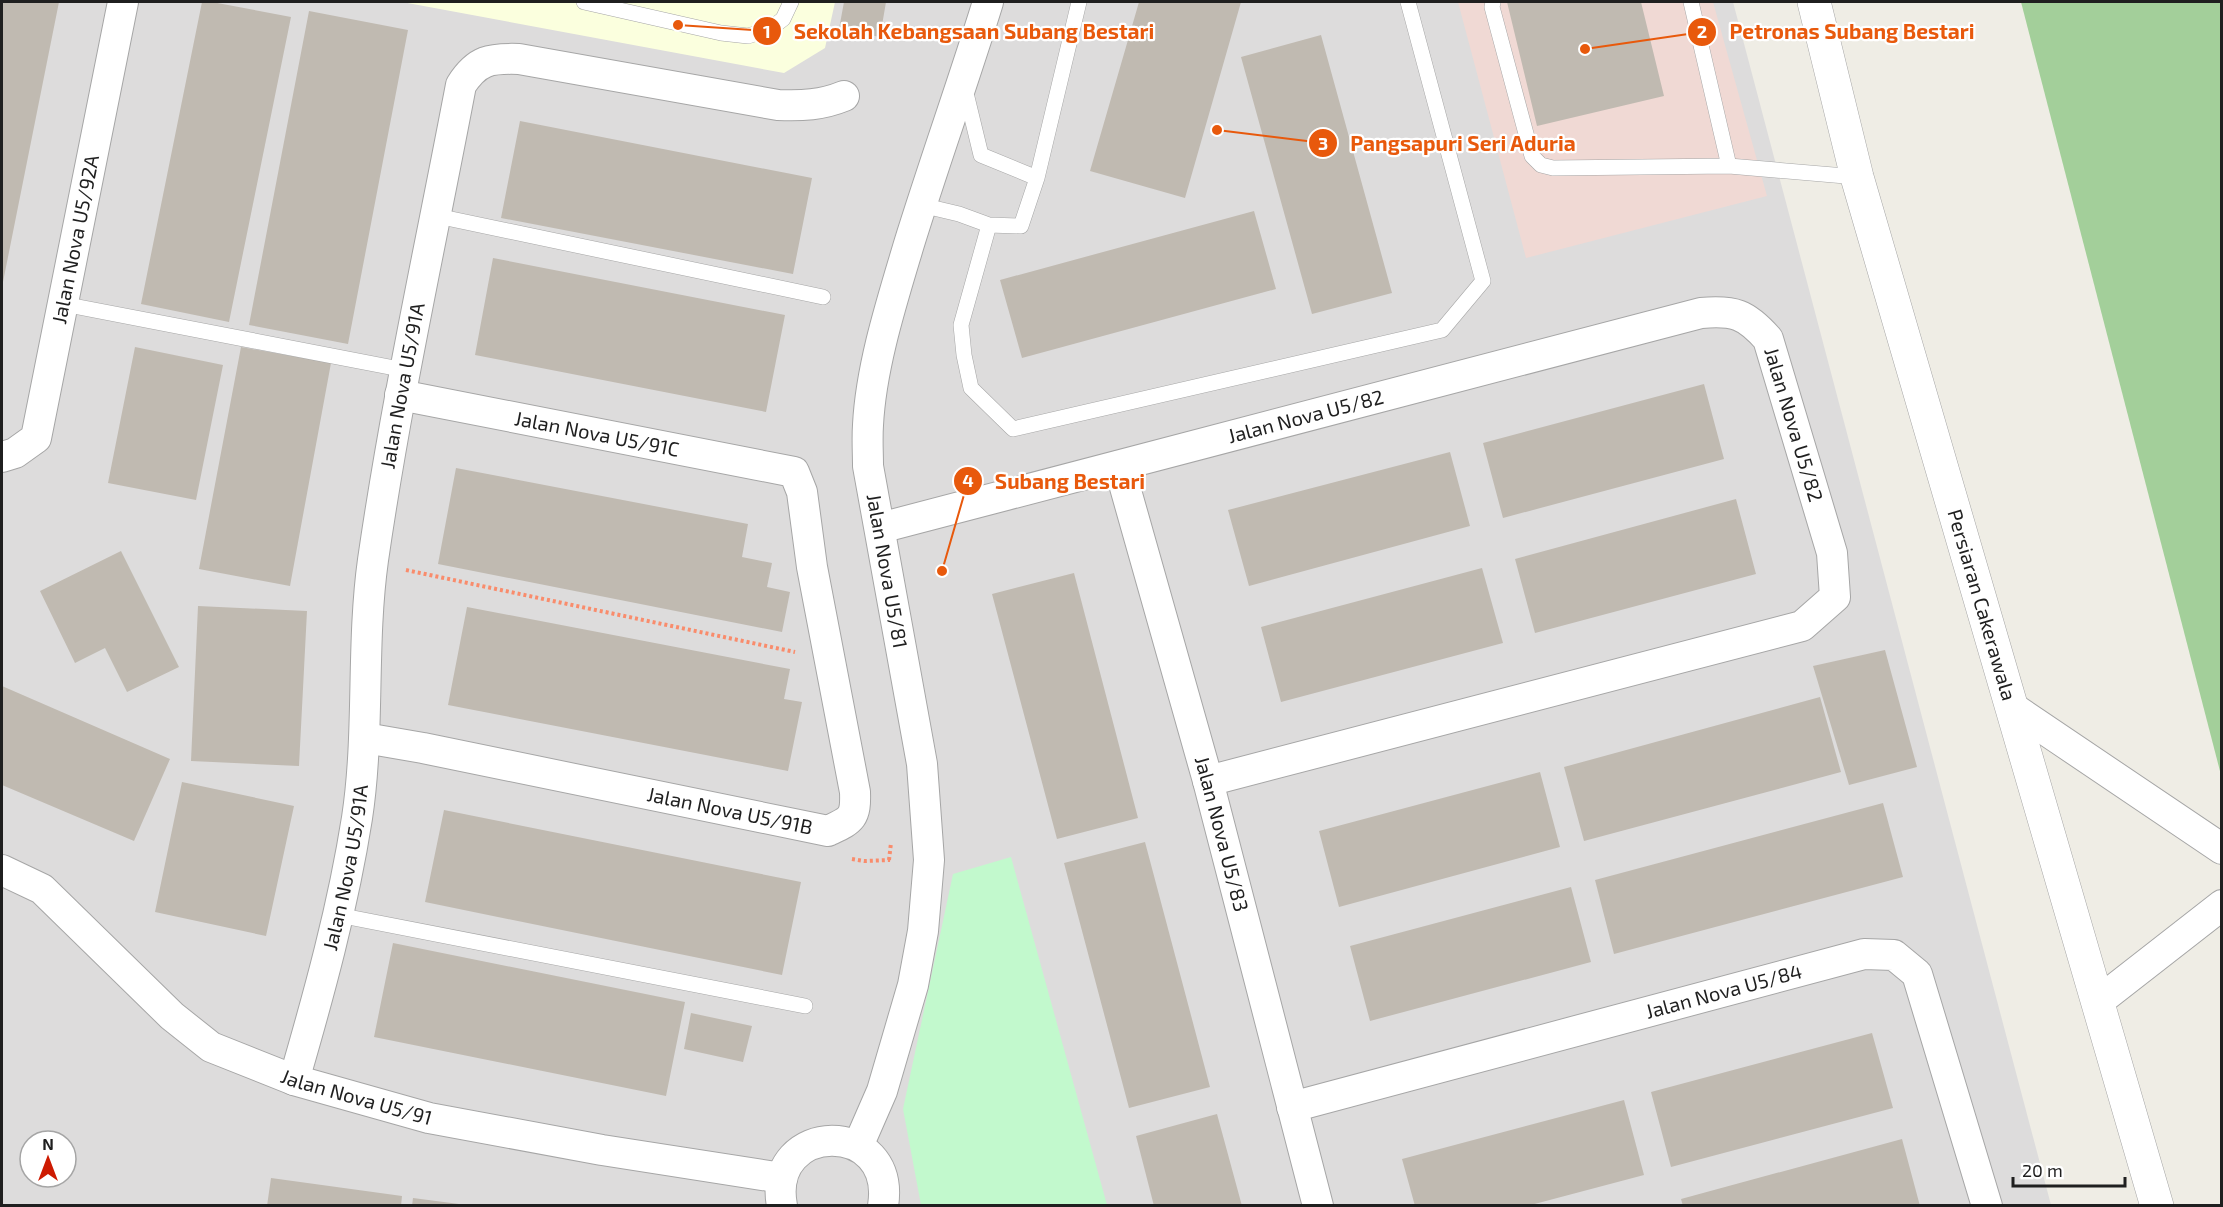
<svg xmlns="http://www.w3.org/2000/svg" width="2223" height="1207" font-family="'Exo 2',sans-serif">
<rect width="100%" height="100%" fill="#efede5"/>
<path fill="#dddcdc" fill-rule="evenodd" d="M2,2H1733L2051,1205L2,1206ZM30,1141H66V1177H30Z"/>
<path fill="#f0d9d4" d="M1458,2H1713L1767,196L1526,258Z"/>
<path fill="#fbffde" d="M402,2H835L825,48L784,73Z"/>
<path fill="#a3cf9a" d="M2021,2H2221V775Z"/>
<path fill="#c2f9cd" d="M1011,857L1107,1205H921L903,1109L953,874Z"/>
<path fill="#c0bab1" d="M2,2H59L3,282H2Z
M202,2H212L291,17L229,322L141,304Z
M844,2H886L880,37L839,29Z
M1139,2H1241L1185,198L1090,171Z
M1507,2H1641L1664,96L1537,126Z
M309,11L408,30L348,344L249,325Z
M1321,35L1392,293L1312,314L1241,57Z
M520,121L812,178L793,274L501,218Z
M1254,211L1276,289L1022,358L1000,280Z
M493,258L785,315L766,412L475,355Z
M135,347L223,365L196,500L108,483Z
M241,347L331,363L290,586L199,569Z
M1704,384L1724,459L1503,518L1483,443Z
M1450,452L1470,526L1249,586L1228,510Z
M456,468L748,524L742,557L772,563L767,587L790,592L782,632L438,564Z
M1736,499L1756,574L1535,633L1515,559Z
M121,551L179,667L127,692L105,648L75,663L40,591Z
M1482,568L1503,643L1281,702L1261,627Z
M1074,573L1138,818L1057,839L992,594Z
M198,606L307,611L299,766L191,761Z
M467,607L790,669L784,699L802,702L788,771L448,705Z
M1885,650L1917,767L1849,785L1813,666Z
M2,686L170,759L134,841L2,785Z
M1820,697L1841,772L1584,841L1564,767Z
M1540,772L1560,847L1339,907L1319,831Z
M182,782L294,806L266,936L155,912Z
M1883,803L1903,877L1614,954L1595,880Z
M444,810L801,882L782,975L425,902Z
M1145,842L1210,1087L1129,1108L1064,863Z
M1571,887L1591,962L1370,1021L1350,946Z
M393,943L685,1002L666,1096L374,1037Z
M691,1013L752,1026L743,1062L684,1049Z
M1872,1033L1893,1108L1671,1167L1651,1092Z
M1624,1100L1644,1175L1527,1206H1415L1402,1159Z
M1217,1114L1242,1206H1154L1136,1136Z
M1902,1139L1920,1206H1683L1681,1199Z
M271,1178L402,1196L401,1206H267Z
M413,1198L459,1204V1206H412Z"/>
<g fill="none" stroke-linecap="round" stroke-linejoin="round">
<defs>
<path id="service" d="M584,2L721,33L748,36L770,29L783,19L791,2
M1079,2L1037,178L1021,226L989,225L961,325L964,355L971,388L1013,429L1442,330L1483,281L1408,2
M1493,2L1492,7L1532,156L1541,165L1553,168L1729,166
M1691,2L1729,166L1857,177
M965,89L981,155L1037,178
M921,205L959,214L989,225
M437,216L823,297
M63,304L405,370
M338,915L805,1006"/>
<g id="minor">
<path id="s1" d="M2,457L15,453L36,438L123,2"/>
<path id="s2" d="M1119,466L1208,781L1318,1206"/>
<path id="s3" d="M880,528L1701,313C1734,310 1746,314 1768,339L1832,553L1835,597L1802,626L1208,781"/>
<path d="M2013,708L2222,849"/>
<path id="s4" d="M365,738L423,748L828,831C851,820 856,819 855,792L812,567L802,492L794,472L400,395"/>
<path id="s5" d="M2,870L42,889L172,1016L211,1047L294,1080L429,1118L602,1150L782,1178"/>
<path d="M2099,1001L2222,905"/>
<path id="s6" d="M294,1080C319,994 343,907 357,818C370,733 361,646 373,560C396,401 431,243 461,85C477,60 490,58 519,59L778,105C802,106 822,105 844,96"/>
<path id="s7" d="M1292,1107L1864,954L1894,955L1917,974L1987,1206"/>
<path d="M858,1146L882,1091L913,985L923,931L929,860L922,764L868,466C868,453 867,439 868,425C871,366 892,301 909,244C934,163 963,83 988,2"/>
<path d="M782,1206C766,1120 897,1118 883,1206"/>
</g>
<g id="tertiary">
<path id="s8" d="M1814,2L1857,177L2157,1206"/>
</g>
</defs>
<use href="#service" stroke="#a6a6a6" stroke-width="16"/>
<use href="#minor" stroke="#a6a6a6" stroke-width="32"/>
<use href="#tertiary" stroke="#a6a6a6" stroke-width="34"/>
<path stroke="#f98c6c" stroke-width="4" stroke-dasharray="3 3" stroke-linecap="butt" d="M406,570L795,652
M852,859L864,861L890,860
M889,860L891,843"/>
<use href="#service" stroke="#fff" stroke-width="15"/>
<use href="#minor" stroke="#fff" stroke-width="30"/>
<use href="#tertiary" stroke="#fff" stroke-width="33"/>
</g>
<g text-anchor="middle" stroke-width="4.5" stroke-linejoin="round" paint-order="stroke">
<g font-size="20" fill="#1f1f1f" stroke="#fff">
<text dy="7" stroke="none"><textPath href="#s1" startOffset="242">Jalan Nova U5/92A</textPath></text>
<text dy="7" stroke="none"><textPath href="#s6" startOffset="705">Jalan Nova U5/91A</textPath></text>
<text dy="7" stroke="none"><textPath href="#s3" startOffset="440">Jalan Nova U5/82</textPath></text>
<text dy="7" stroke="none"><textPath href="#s3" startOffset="1014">Jalan Nova U5/82</textPath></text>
<text transform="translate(597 434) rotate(11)" y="7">Jalan Nova U5/91C</text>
<text transform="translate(887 571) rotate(80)" y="7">Jalan Nova U5/81</text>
<text dy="7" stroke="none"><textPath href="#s8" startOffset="626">Persiaran Cakerawala</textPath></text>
<text dy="7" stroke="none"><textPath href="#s4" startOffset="372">Jalan Nova U5/91B</textPath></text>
<text dy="7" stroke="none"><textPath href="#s2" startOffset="382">Jalan Nova U5/83</textPath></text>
<text dy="7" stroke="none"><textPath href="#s6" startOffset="219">Jalan Nova U5/91A</textPath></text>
<text dy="7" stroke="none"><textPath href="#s7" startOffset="447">Jalan Nova U5/84</textPath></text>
<text dy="7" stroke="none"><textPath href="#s5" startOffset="430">Jalan Nova U5/91</textPath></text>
</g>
</g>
<path fill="none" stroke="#e8590c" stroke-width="2" d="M678 25L767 31M1585 49L1702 32M1217 130L1323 143M942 571L968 481"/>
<g fill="#e8590c" stroke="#fff" stroke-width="2">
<circle cx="678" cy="25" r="6"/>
<circle cx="1585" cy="49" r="6"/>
<circle cx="1217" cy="130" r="6"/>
<circle cx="942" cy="571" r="6"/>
<circle cx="767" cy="31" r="15"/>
<circle cx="1702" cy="32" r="15"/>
<circle cx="1323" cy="143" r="15"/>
<circle cx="968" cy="481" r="15"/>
</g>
<g font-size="18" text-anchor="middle" font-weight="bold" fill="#fff">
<text x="767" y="38">1</text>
<text x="1702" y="38">2</text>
<text x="1323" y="150">3</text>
<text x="968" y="487">4</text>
</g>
<g font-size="21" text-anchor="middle" font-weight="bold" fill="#e8590c" stroke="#fff" stroke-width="4.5" stroke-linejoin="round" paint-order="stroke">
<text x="974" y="39">Sekolah Kebangsaan Subang Bestari</text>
<text x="1852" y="39">Petronas Subang Bestari</text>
<text x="1463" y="151">Pangsapuri Seri Aduria</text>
<text x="1070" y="489">Subang Bestari</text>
</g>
<rect width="2223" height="1207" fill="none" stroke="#1f1f1f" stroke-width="6"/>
<g transform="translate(48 1159)"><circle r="28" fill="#ffffff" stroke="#a5a5a5" stroke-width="1.5"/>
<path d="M0-4.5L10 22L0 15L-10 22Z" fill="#cd1a01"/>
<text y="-9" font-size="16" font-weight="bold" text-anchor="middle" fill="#1f1f1f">N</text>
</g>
<path d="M2013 1177v9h112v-9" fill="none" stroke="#1f1f1f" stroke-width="3"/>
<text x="2022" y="1177" font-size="18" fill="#1f1f1f" stroke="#ffffff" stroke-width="4.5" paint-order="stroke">20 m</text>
</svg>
